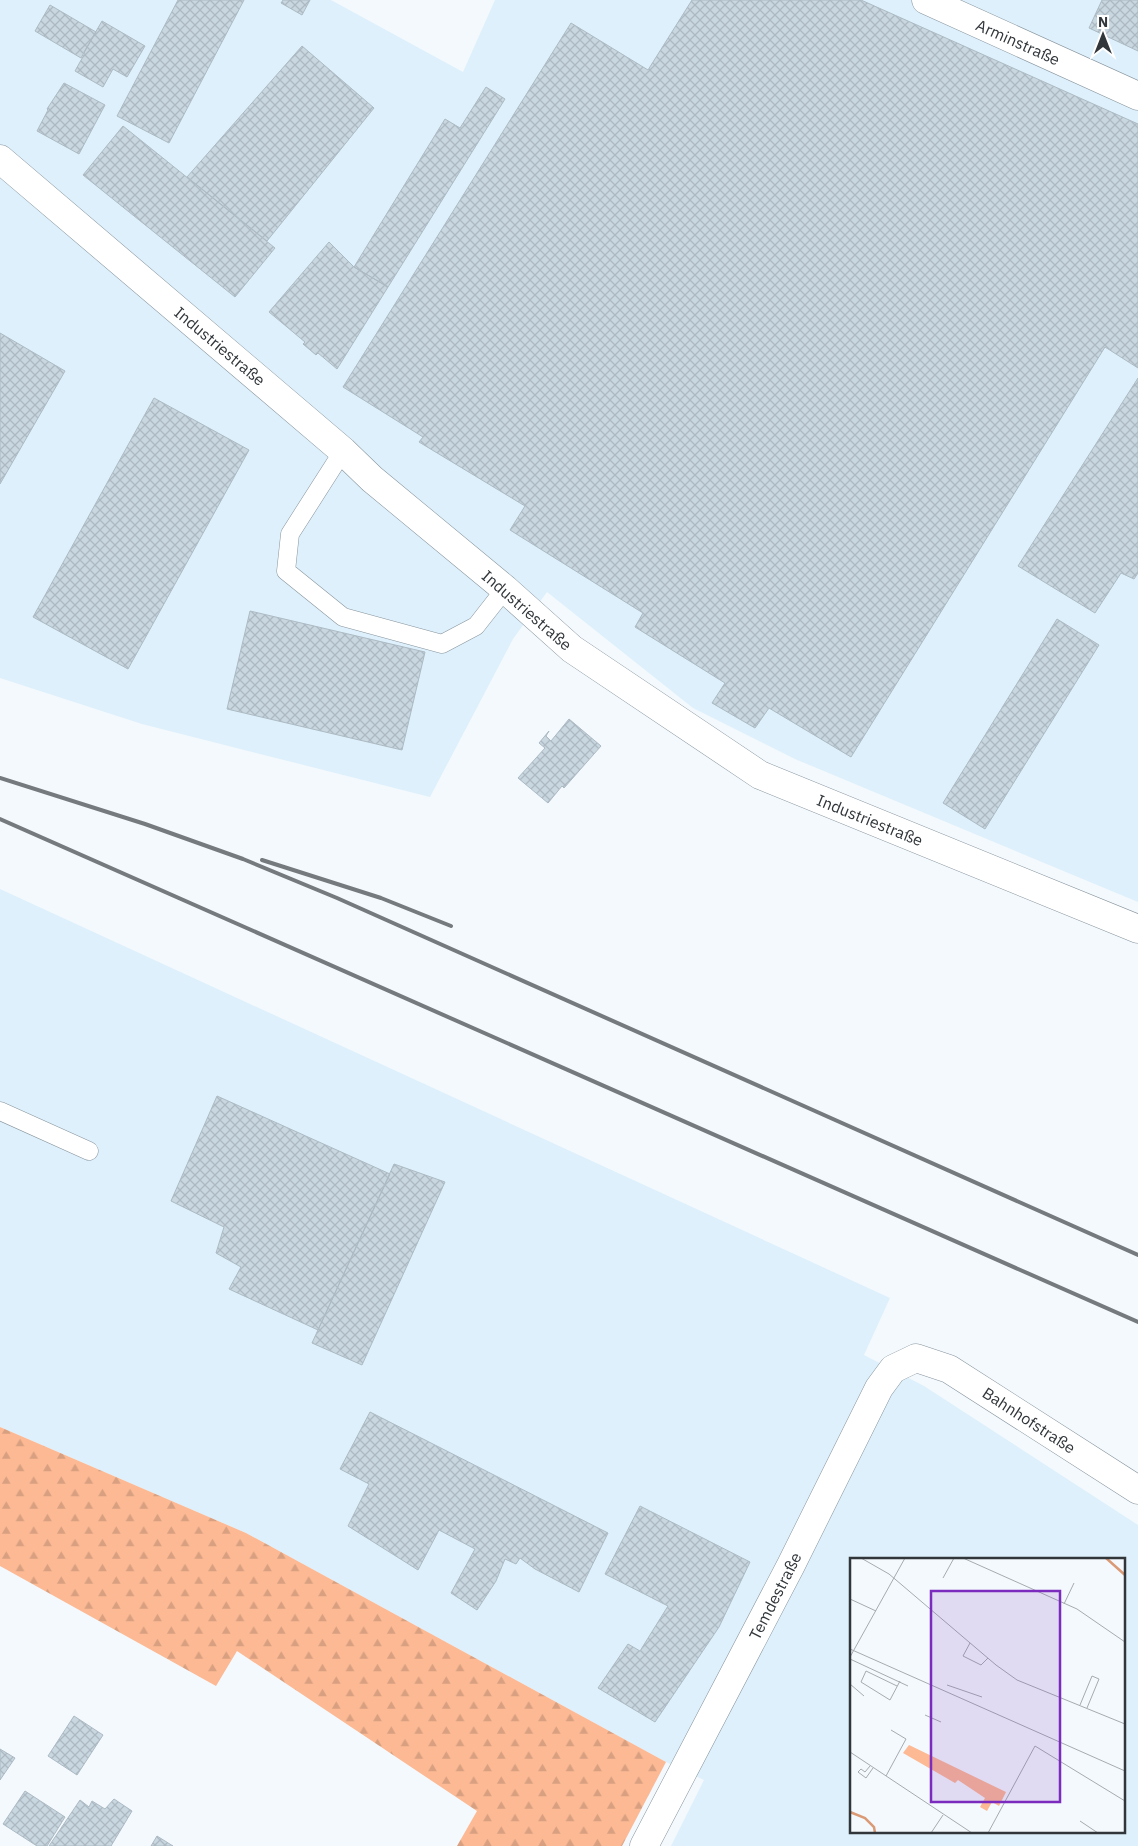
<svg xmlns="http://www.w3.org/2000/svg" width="1138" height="1846" font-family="'IBM Plex Sans',sans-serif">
<defs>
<pattern id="forest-firs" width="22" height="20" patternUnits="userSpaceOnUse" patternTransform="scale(1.25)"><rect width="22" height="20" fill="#fcb994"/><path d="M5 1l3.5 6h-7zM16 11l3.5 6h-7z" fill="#d8a080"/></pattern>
<pattern id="building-cross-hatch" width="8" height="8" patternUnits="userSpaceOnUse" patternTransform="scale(1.25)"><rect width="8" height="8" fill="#c9d7e1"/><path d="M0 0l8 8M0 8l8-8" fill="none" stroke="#adb9c2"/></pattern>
</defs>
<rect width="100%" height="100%" fill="#f3f9fd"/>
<path fill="#def0fb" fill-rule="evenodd" d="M0,0H331L463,72L495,0H1138V902L795,759L693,708L547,592L513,639L430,797L142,724L0,678Z
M0,889L890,1298L864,1355L924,1386L1138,1525V1846H671L704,1780L666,1762L246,1533L0,1427ZM852,1560H1124V1832H852Z"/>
<path fill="url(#forest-firs)" d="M0,1427L246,1533L666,1762L622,1846H457L477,1811L237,1651L216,1686L0,1566Z"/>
<path fill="url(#building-cross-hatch)" stroke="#acbac3" d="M178,0H244L169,143L117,116Z
M283,0H310L302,15L281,3Z
M692,0H861L1138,124V368L1105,347L851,757L769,708L755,728L712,703L725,683L635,627L643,613L510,530L525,506L419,442L423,437L343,387L571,23L648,70Z
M1102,0H1138V51L1089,28Z
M50,5L96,32L81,58L35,31Z
M102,21L145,46L127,77L113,69L103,87L75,71L85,53L84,52Z
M302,46L374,108L267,241L187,177Z
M64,83L105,105L79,154L37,131L48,110L47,109Z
M486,87L505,99L388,287L354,267L445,119L460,128Z
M123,126L275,248L235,297L83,175Z
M329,242L354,267L388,287L337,369L318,353L316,355L303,344L305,342L269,312Z
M0,333L65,371L0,484Z
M1138,378V573L1134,579L1121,573L1095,613L1018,566Z
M154,398L249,450L128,669L33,617Z
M250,611L425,652L402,750L227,709Z
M1057,619L1099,645L985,829L943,803Z
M569,719L601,746L564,788L562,786L548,803L518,778L545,748L539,743L549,731L546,736L551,741Z
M217,1096L390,1174L318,1330L229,1289L241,1267L216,1253L224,1227L171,1201Z
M394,1164L445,1182L362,1365L312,1343Z
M370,1412L608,1533L579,1592L535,1569L520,1558L516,1564L505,1559L496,1581L477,1610L451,1593L475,1549L439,1530L418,1570L348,1526L369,1484L340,1469Z
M640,1506L750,1562L719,1627L655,1722L598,1688L628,1644L640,1651L668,1606L605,1574Z
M74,1716L103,1735L77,1775L48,1756Z
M0,1749L15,1758L0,1780Z
M25,1791L65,1817L47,1846H37L3,1824Z
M114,1799L132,1811L111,1846H49L80,1800L89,1807L92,1801L105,1809Z
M157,1836L173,1846H151Z"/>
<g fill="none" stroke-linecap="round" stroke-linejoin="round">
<defs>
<path id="lane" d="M343,451L290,534L286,571L343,617L442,644L476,626L505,589
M0,1111L89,1151"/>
<path id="street" d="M926,0L1138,96
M644,1846L791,1565L879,1388L893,1369L916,1358L949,1369L1138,1490"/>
<path id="secondary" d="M0,159L343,451L372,479L505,589L572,649L760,775L1138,929"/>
</defs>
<use href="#lane" stroke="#87949d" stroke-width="19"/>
<use href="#street" stroke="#87949d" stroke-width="29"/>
<use href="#secondary" stroke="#87949d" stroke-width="29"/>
<use href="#lane" stroke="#fff" stroke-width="18"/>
<use href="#street" stroke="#fff" stroke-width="28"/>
<use href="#secondary" stroke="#fff" stroke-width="28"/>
<path stroke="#747a7e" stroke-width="4" d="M0,778L145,824L243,859L337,898L1138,1255
M0,819L1138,1322
M262,860L381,898L451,926"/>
</g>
<g text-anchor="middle" stroke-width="4" stroke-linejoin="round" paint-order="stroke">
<g font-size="16" fill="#31363a" stroke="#fff">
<text transform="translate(1018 42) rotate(24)" y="6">Arminstraße</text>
<text transform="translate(220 346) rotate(40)" y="6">Industriestraße</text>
<text transform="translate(527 610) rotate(41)" y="6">Industriestraße</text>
<text transform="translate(870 820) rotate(22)" y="6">Industriestraße</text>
<text transform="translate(1029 1420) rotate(33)" y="6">Bahnhofstraße</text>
<text transform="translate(775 1596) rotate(-63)" y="6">Temdestraße</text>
</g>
</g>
<g transform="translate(850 1558)">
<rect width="275" height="275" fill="#f3f9fd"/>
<path d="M59,187L156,234L149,248L142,244L137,253L130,249L135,240L108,222L105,225L53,195Z" fill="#fcb994"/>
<path fill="none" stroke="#db9a76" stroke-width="2.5" d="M256,0L275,17M0,254L15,260L24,269L25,275"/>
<path fill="none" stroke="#a5abaf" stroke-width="1" d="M11,0L39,16L146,107L167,122L275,166M113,0L227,51L275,84M93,20L104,0M0,41L26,53M214,46L224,25M120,85L113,98L131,107L138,100M0,91L275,213M0,99L55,0M0,101L58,128M0,126L14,138M97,127L132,139M47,128L16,113L11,124L40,142L50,123M230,147L242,118L249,121L237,150M75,157L91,164M0,194L122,275M8,214L16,220L23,210M8,214L11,211L15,214L20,208M36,218L56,181L41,172M230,263L248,275M81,275L93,257M138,275L185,188L275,243"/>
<path fill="#7b2cbf" fill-opacity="0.15" stroke="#7b2cbf" stroke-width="2.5" d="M81,33H210V244H81Z"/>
<rect width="275" height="275" fill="none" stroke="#31363a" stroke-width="2.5"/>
</g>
<g transform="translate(1103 35)" stroke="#ffffff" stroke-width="4" paint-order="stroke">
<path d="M0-4L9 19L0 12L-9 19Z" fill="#31363a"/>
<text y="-8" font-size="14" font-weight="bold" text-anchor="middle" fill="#31363a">N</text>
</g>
</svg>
